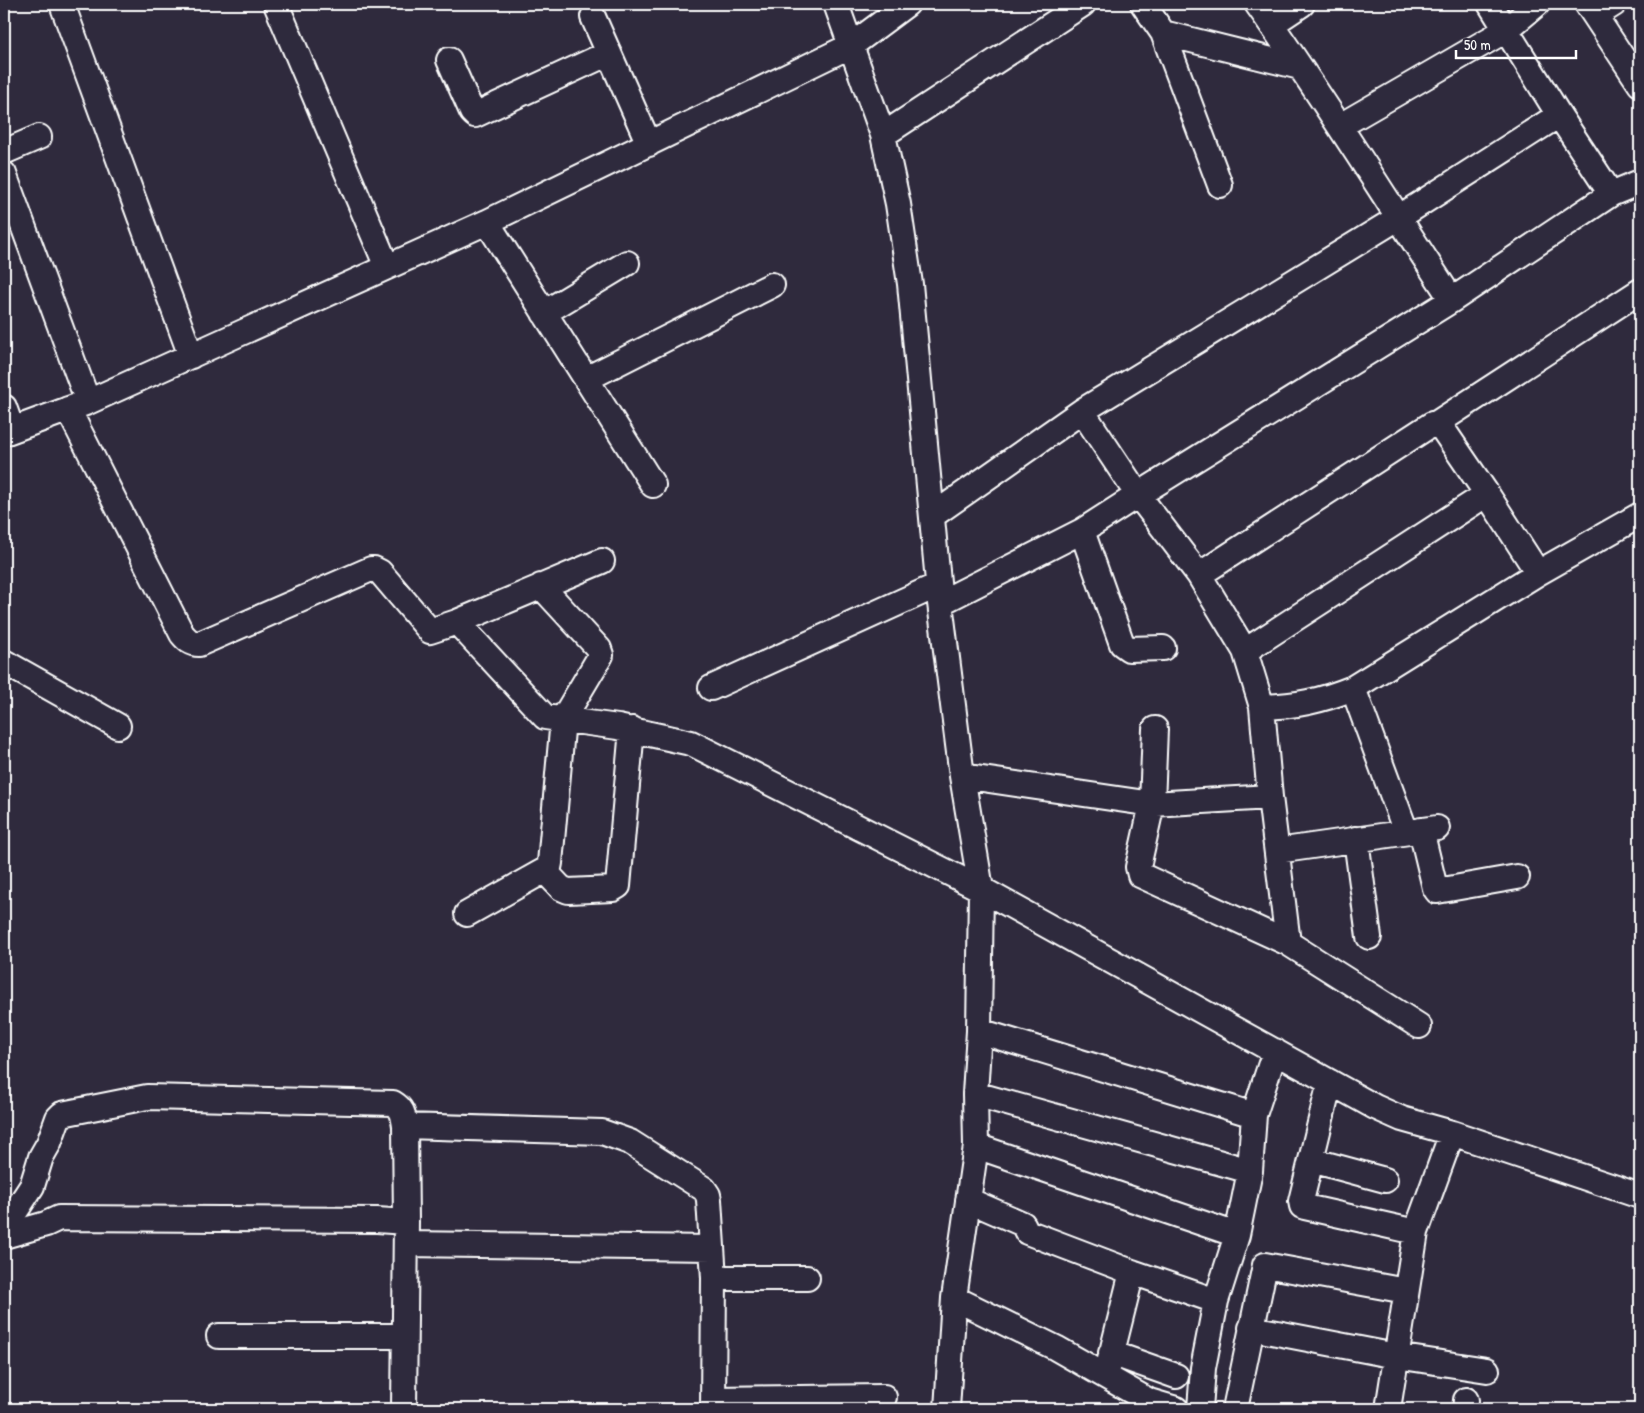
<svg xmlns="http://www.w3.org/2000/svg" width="1644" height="1413" font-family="'Patrick Hand',sans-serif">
<rect width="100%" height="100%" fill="#2f2a3d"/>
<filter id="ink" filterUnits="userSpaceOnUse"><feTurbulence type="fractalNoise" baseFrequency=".02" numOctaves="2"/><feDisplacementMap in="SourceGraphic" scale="10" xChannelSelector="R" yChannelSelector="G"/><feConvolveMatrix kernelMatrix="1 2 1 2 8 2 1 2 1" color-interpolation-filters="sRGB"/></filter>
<g filter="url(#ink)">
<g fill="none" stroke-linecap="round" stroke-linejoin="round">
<defs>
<path id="minor" d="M62,4L191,356
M276,4L387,267
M836,4L883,135L898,204L910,284L940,603L962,776L981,889L979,1031L975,1094L976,1146L954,1298L947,1409
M1143,4L1163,33L1220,185
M1257,4C1325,100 1387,201 1452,300
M1490,4L1559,115L1611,194
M1587,4L1640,84
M1595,16L1614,4
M593,17L649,144
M1272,24L1302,4
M1163,33L1300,67
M449,60L472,112L475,115L609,53
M1340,126L1506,30L1537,4
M883,135L1083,4
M4,152L39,137
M4,174L88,402
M487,222L653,485
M544,313L627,263
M586,379L772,285
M4,407L12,429
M68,409L182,634C187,640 191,644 199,644L371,569H374L380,572L430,631L457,622L602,561
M1082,411L1138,495L1199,575L1245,651L1262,707L1270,797L1288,943
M4,433L88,402L487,222L852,45L907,4
M1487,494L1538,573
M932,516L1082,411L1398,218L1559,115
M1082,531L1122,644L1129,649L1163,648
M1199,575L1432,424L1437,423L1640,291
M940,603L1082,531L1138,495L1452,300L1611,194L1640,182
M457,622L545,717L618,727L691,743L981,889L1375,1107L1402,1119L1452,1133L1640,1196
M1245,651L1487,494L1442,428L1437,423
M4,662L118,726
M711,688L938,585
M1353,688L1406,832
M1262,707C1296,706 1321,701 1353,688L1538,573L1640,515
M1155,729L1152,804L1138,867L1140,875L1288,943L1419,1026
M962,776L1152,804L1270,797
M1421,830L1435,888L1437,891L1517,877
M1356,839L1369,937
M1277,851L1437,828
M545,871L561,888L568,891L613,889L618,886L632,729
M467,914L549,868L550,863L563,719L601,655L599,649L541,586
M979,1031L1254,1115
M1330,1082L1301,1201L1302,1206L1305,1207L1416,1232
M975,1094L1250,1171
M405,1126L602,1132L630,1142L704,1189L708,1195L709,1200L714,1278L713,1409
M976,1146L1237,1235
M1311,1160L1385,1180
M968,1200L1023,1224L1027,1232L1132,1272L1216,1301
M4,1229L32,1186L41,1157L49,1143L58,1118L62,1114L147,1097L393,1103C403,1109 403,1114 405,1126L406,1222L404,1409
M4,1236L46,1224L59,1218L377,1220L406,1222
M406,1244L712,1248
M714,1278H807
M954,1298L1056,1348L1149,1401L1176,1409
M1251,1328L1396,1356L1487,1370
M219,1336H404
M1111,1353L1176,1376
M1106,1376L1132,1272
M714,1399L884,1397
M1200,1409L1203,1368L1216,1301L1237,1235L1250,1171L1254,1115L1275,1051
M1235,1409L1265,1265L1406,1291
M1388,1409L1416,1232L1452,1133
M1465,1409L1466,1400"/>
</defs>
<use href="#minor" stroke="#fff" stroke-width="28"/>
<use href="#minor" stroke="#2f2a3d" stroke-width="24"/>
</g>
</g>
<rect width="1644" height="1413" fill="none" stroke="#2f2a3d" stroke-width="20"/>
<rect x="10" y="10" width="1624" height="1393" fill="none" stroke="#fff" stroke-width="2" filter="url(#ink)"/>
<path d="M1456 50v8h120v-8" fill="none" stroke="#ffffff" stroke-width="2.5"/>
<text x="1464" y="50" font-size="15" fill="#ffffff" stroke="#2f2a3d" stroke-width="4" paint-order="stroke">50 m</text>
</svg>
